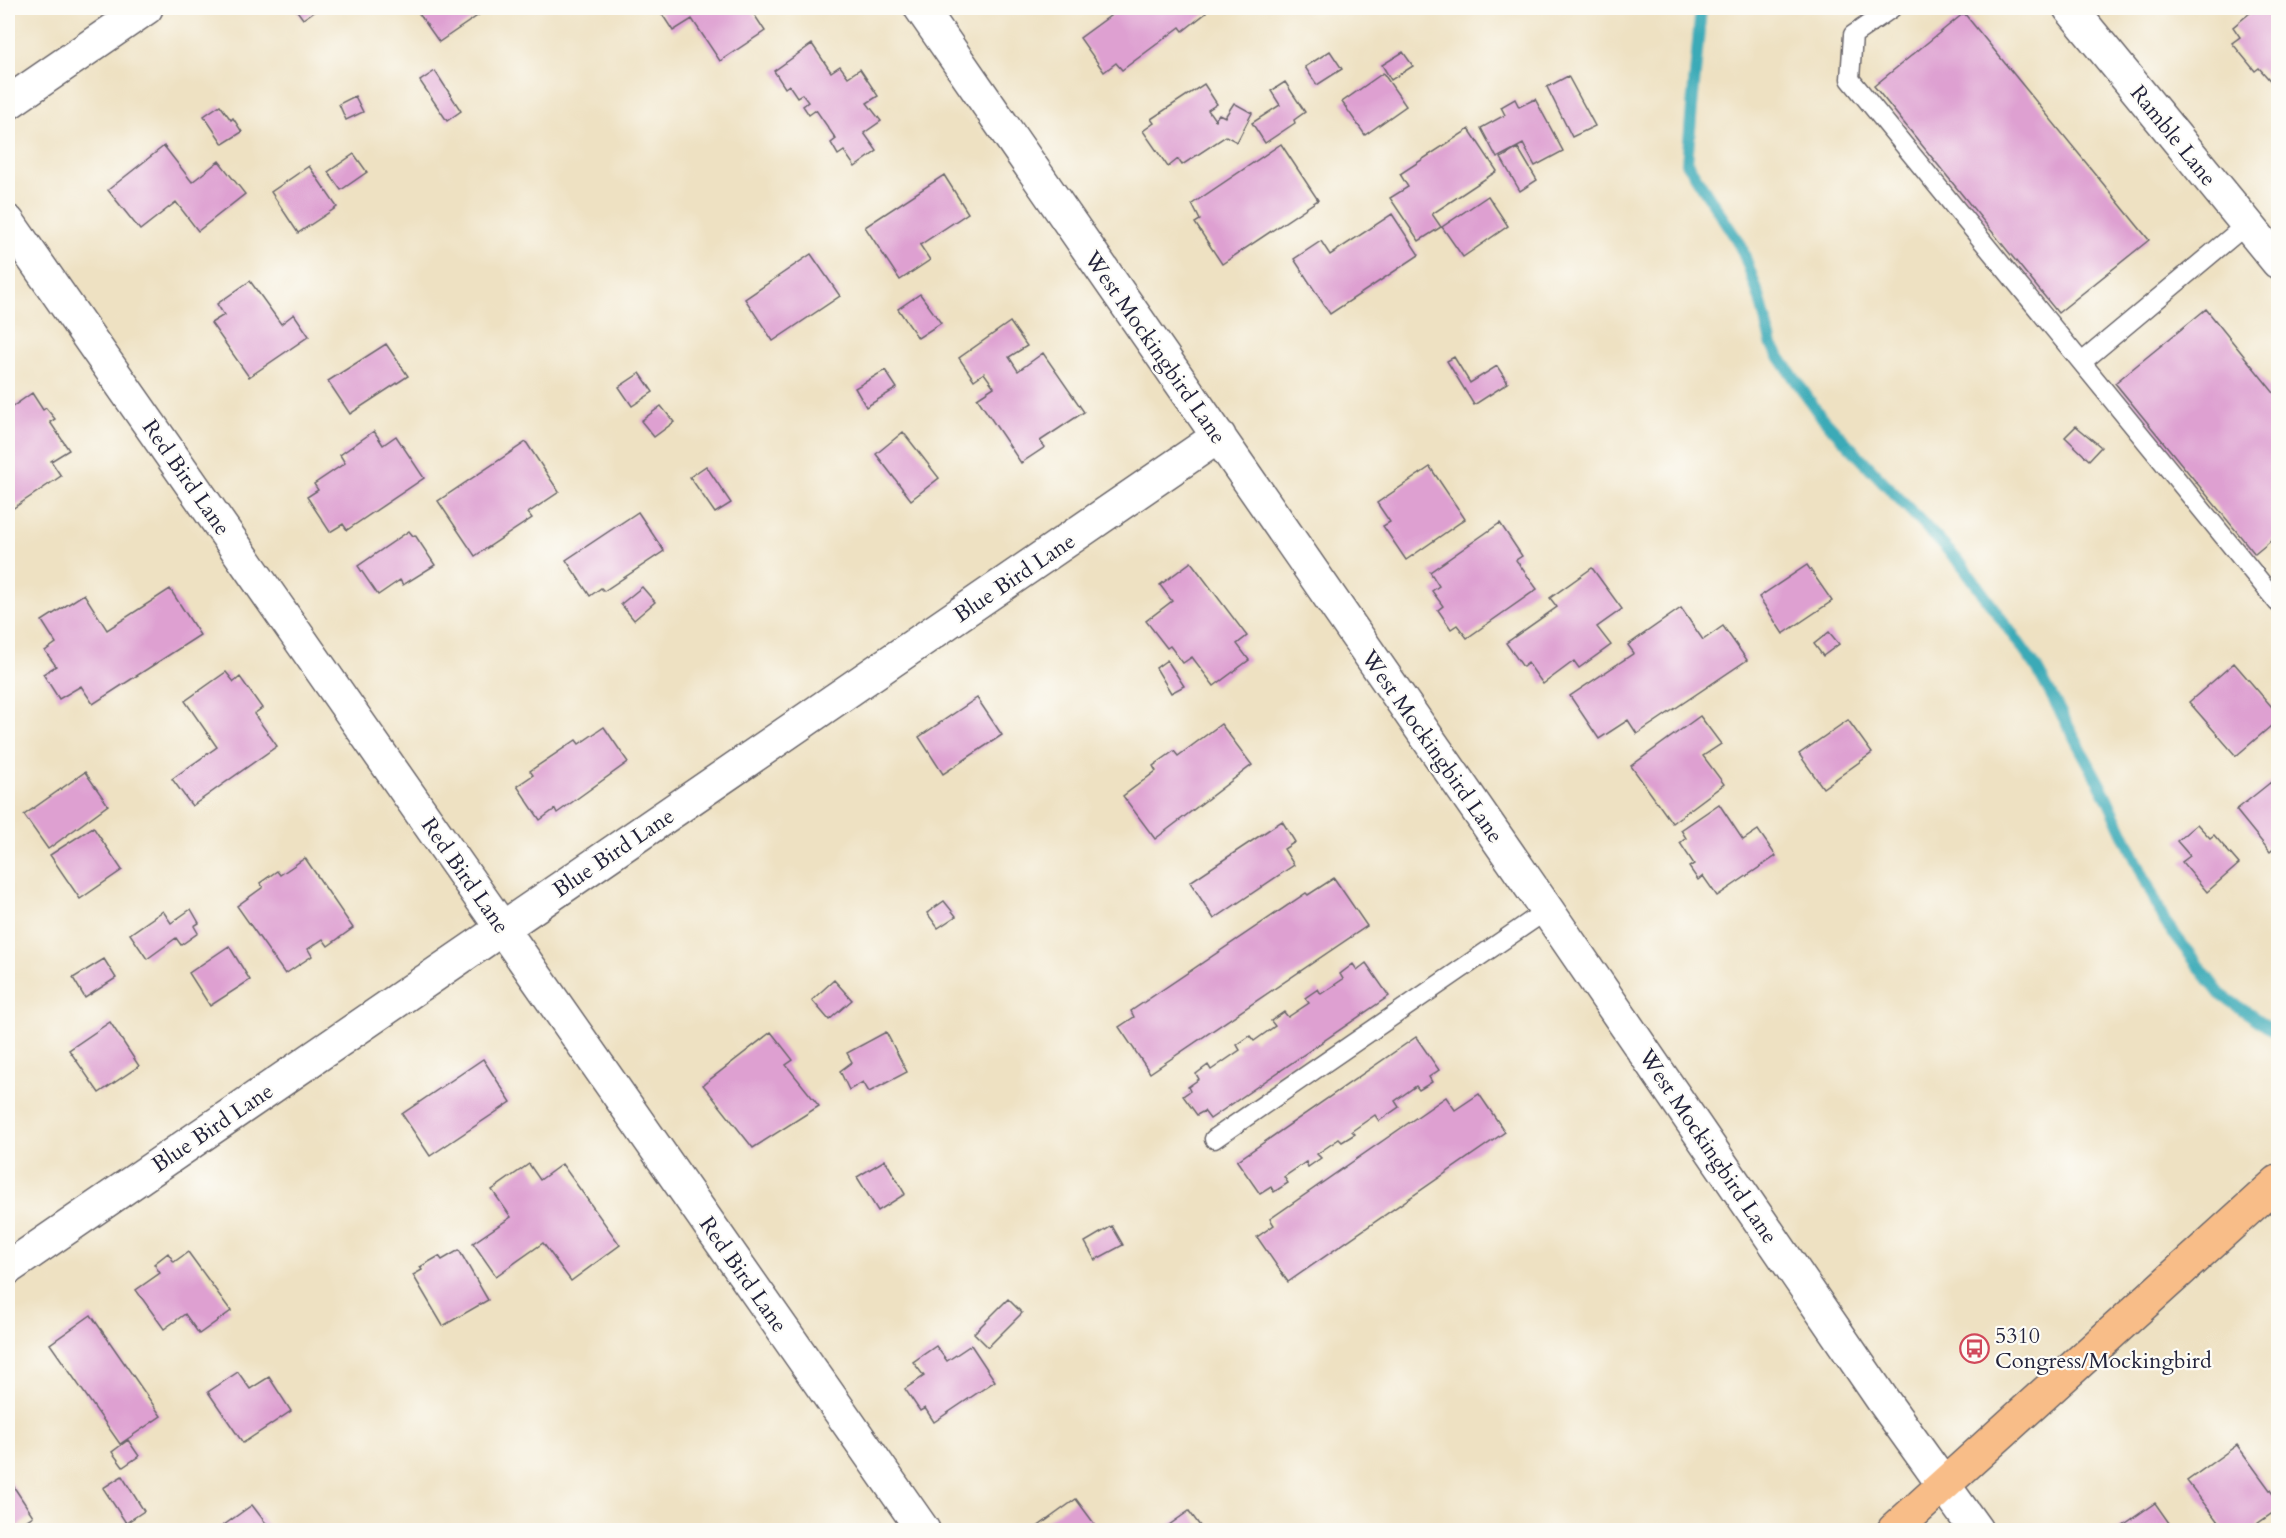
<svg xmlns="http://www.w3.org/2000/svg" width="2286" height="1538" font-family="Cardo,serif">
<rect width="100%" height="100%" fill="#fdfcf7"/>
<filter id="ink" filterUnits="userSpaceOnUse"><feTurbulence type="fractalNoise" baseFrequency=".0167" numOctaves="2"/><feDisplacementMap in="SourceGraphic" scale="12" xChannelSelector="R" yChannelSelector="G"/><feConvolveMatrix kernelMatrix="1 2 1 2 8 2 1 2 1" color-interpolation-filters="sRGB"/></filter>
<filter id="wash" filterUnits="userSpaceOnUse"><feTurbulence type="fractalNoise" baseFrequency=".008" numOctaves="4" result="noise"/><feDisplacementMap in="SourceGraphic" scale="24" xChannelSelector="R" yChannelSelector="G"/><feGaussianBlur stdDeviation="1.35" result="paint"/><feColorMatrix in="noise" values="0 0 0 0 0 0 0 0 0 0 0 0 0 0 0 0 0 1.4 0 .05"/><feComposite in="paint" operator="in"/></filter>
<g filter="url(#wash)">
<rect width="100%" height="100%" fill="#eee1c2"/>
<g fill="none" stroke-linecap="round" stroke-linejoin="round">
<path stroke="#3aaab7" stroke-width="12" d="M1701,8L1687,163L1741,246L1760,299L1772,346L1819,414L1963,566L2036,667L2105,794L2165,922L2220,994L2278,1034"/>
</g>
<g id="blocks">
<path fill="#dea0d1" d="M295,8H319L303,19Z
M415,8H480L483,12L439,42Z
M658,8H750L765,31L720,61L692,19L673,31Z
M1121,8H1206L1203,9L1206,13L1183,31L1180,27L1122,70L1116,63L1104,72L1080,38Z
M2256,8H2278V82L2275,86L2259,68L2255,71L2232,43L2240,37L2233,27Z
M1964,13L2149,240L2058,313L1874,86Z
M812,44L831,72L840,66L848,77L860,69L878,96L867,103L881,121L864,133L877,151L855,167L844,151L838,155L831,143L836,139L816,110L809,115L803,106L808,102L802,94L797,97L789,85L785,88L774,71Z
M1330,51L1342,69L1317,85L1305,67Z
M1403,52L1413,66L1391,80L1382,65Z
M435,71L461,111L447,121L420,81Z
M1383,73L1406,106L1365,135L1342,102Z
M1568,76L1595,126L1572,137L1547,87Z
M1285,82L1305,112L1294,120L1295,123L1265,143L1252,123L1280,105L1271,91Z
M1204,84L1217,104L1208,110L1215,120L1219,114L1225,117L1234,103L1252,113L1237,142L1226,136L1182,165L1178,159L1168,167L1143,131L1154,123L1151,119Z
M355,96L363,112L346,120L339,104Z
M1515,99L1519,107L1535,99L1563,151L1535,166L1523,144L1497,158L1481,128L1505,115L1501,107Z
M220,105L231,120L233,118L242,132L223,144L204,116Z
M1469,129L1497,171L1432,214L1441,227L1419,241L1390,198L1408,187L1400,174Z
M1281,144L1318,200L1222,264L1195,223L1200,220L1192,204Z
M164,146L192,182L219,161L245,194L198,231L176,202L140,230L108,190Z
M1518,148L1537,180L1520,191L1501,158Z
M354,154L367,172L341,190L328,172Z
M309,166L337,207L298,233L271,192Z
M944,175L968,213L920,245L930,260L900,280L865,227Z
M1488,196L1508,226L1463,257L1442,227Z
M1392,214L1419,255L1330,314L1294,259L1321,241L1330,255Z
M811,254L840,296L773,341L745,299Z
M250,281L281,324L294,314L309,336L249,377L211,323L224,315L217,304Z
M920,294L941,323L918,338L898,309Z
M2206,309L2278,398V535L2255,554L2115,383Z
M1010,322L1027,346L1009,357L1018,371L1043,353L1084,412L1040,441L1045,447L1021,463L977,398L994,387L984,373L974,380L959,358Z
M386,344L408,376L350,414L328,381Z
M1454,357L1470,383L1497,366L1508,383L1474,405L1447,361Z
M885,370L897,388L866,407L855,388Z
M640,373L653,392L632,406L619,387Z
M32,393L43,410L46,408L55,419L50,422L69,450L51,461L61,476L12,509L8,503V410Z
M661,406L674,422L654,437L641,421Z
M2076,426L2101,447L2089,460L2065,437Z
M374,431L383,445L396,436L424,478L347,530L343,524L330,532L307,497L318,490L314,484L345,463L340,455Z
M903,432L939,478L911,500L876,454Z
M526,442L559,492L528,513L532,518L475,556L438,501Z
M706,466L731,503L715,513L690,477Z
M1430,467L1465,519L1406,560L1383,526L1390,522L1377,503Z
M638,512L664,551L604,591L601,588L590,596L566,560Z
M1500,523L1522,556L1516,560L1537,589L1467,638L1457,625L1451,629L1438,610L1443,606L1432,591L1439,586L1430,572Z
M409,531L413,536L415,535L435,565L403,585L400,580L378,595L358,566Z
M1191,562L1247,636L1237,644L1249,660L1214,686L1192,657L1183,663L1170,646L1167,648L1146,621L1172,601L1160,585Z
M1807,565L1832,601L1783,634L1759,597Z
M1592,568L1622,609L1597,627L1611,645L1579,668L1574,661L1543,684L1528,663L1523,667L1506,643L1557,607L1550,598Z
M642,587L655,602L634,620L621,604Z
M170,589L200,635L93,704L81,686L59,699L43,674L56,666L45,651L56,643L42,621L84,594L107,630Z
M1681,608L1703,640L1723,626L1747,660L1637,734L1628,720L1599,739L1570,696L1634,653L1628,645Z
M1829,632L1839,644L1823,656L1814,644Z
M1167,660L1184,686L1171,693L1156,668Z
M2234,663L2278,714V720L2236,756L2189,702Z
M226,672L234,682L240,677L262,708L254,714L277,746L192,806L172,779L217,747L185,701Z
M977,698L1002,735L943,774L919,737Z
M1700,716L1721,744L1703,756L1724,784L1672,823L1631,766Z
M1848,720L1872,753L1823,788L1799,754Z
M1221,724L1252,765L1155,839L1123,796L1156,771L1153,766L1174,751L1178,756Z
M604,727L628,762L557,813L555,809L540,820L517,786L533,775L530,771L576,740L579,744Z
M85,772L108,805L48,849L24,815Z
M2271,782L2278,792V845L2270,852L2236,810Z
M1719,804L1743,840L1758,830L1776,856L1717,896L1703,876L1698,880L1689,867L1694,864L1680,843L1686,838L1681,830Z
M1282,821L1295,842L1284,849L1294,865L1214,919L1190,882Z
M2197,824L2210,838L2214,835L2239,864L2207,892L2182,862L2190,856L2177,841Z
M93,827L122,870L80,899L50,855Z
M305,858L353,928L328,946L323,939L308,949L312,956L285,974L237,906L263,887L260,883L277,871L280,875Z
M1334,878L1367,926L1150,1073L1119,1027L1134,1017L1131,1011L1306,893L1308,895Z
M944,901L956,916L938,928L927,913Z
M191,909L199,923L194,926L198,933L181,945L176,938L147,959L130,934L163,911L171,923Z
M229,946L250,980L210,1006L189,973Z
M104,959L116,978L85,998L73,978Z
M1366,963L1389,996L1210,1119L1204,1111L1197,1115L1183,1096L1190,1091L1188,1087L1199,1079L1196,1074L1208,1065L1211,1070L1240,1050L1237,1045L1250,1036L1254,1041L1275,1026L1271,1021L1284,1012L1288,1017L1309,1003L1305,998L1318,989L1321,994L1343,979L1340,974L1353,964L1357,970Z
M834,980L852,1000L829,1020L812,1000Z
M110,1022L139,1066L99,1093L69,1050Z
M771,1032L793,1060L786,1065L819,1106L753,1148L703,1085Z
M886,1032L907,1072L869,1092L863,1082L849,1090L840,1071L852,1062L847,1053Z
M1416,1037L1439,1070L1429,1077L1432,1082L1419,1090L1416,1086L1395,1101L1399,1107L1379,1121L1375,1115L1352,1131L1355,1134L1342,1142L1339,1139L1317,1154L1321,1158L1308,1167L1306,1162L1284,1177L1288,1183L1274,1192L1271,1187L1260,1194L1237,1161Z
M483,1059L511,1102L430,1156L402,1114Z
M1479,1094L1505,1132L1288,1282L1257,1237L1274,1225L1270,1219L1446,1097L1455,1110Z
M885,1160L905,1194L878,1211L857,1177Z
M529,1164L540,1180L562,1164L620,1245L571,1281L543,1243L496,1276L473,1243L511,1217L492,1190Z
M1112,1226L1123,1245L1095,1260L1085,1242Z
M459,1250L488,1300L443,1326L413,1275L422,1270L420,1267L439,1256L442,1260Z
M188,1252L231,1311L199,1334L185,1314L164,1329L136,1290L160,1273L154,1264L168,1253L174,1262Z
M1008,1299L1022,1313L988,1347L974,1333Z
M91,1315L161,1416L120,1444L50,1344Z
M971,1345L995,1381L934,1422L925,1408L920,1411L905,1389L924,1376L913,1362L936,1346L947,1361Z
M238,1372L250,1389L269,1377L291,1411L243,1443L208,1392Z
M128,1440L139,1456L123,1467L112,1452Z
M2237,1445L2278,1501V1509L2257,1524L2261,1529L2260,1530H2224L2187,1481Z
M122,1476L144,1511L126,1523L103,1488Z
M8,1478L33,1516L12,1530H8Z
M1076,1499L1099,1530H1033Z
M2155,1503L2174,1530H2116Z
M252,1505L271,1530H217Z
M1189,1511L1203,1530H1162Z"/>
</g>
</g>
<g filter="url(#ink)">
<use href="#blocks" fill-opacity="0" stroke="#69656a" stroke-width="1.5"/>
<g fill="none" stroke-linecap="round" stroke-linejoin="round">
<defs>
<path id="lane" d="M1892,8L1853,35L1850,79L2278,603
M2082,362L2247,224
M1214,1139L1547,910"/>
<path id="street" d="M921,8L1547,910L1882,1399L1976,1530
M2070,8L2278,262
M8,103L146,8
M8,222L923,1530
M8,1268L1219,436"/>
<path id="primary" d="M1894,1530L2278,1182"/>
</defs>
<use href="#lane" stroke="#69656a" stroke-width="21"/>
<use href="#street" stroke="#69656a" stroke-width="36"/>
<use href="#primary" stroke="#69656a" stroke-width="36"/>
<use href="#lane" stroke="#fff" stroke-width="18"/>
<use href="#street" stroke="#fff" stroke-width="33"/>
<use href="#primary" stroke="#f8bd88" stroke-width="33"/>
</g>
</g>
<defs>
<symbol id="bus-ring" viewBox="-11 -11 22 22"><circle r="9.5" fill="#fdfcf7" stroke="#d1495b" stroke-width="1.5"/><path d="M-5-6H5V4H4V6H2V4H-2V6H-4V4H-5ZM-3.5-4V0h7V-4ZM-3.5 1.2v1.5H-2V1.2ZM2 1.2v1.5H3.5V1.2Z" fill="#d1495b"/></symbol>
</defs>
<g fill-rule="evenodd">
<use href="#bus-ring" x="1958" y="1332" width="33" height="33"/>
</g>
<g text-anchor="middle" stroke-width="4.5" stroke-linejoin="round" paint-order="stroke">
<g font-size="22" fill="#22223b" stroke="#fdfcf7">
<text transform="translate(2174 135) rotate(51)" y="8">Ramble Lane</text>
<text transform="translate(1156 347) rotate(55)" y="8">West Mockingbird Lane</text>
<text transform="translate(187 477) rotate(55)" y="8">Red Bird Lane</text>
<text transform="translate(1014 577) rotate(-34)" y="8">Blue Bird Lane</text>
<text transform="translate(1433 746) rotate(55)" y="8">West Mockingbird Lane</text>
<text transform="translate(613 852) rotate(-34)" y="8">Blue Bird Lane</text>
<text transform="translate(466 875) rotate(55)" y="8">Red Bird Lane</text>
<text transform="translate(212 1127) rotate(-34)" y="8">Blue Bird Lane</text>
<text transform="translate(1709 1146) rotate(56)" y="8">West Mockingbird Lane</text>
<text transform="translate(744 1274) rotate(55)" y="8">Red Bird Lane</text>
</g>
<g font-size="22" fill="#22223b" stroke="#fdfcf7" text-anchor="start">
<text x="1995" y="1343">5310<tspan x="1995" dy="25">Congress/Mockingbird</tspan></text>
</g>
</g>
<rect width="2286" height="1538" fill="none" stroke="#fdfcf7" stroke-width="30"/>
</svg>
